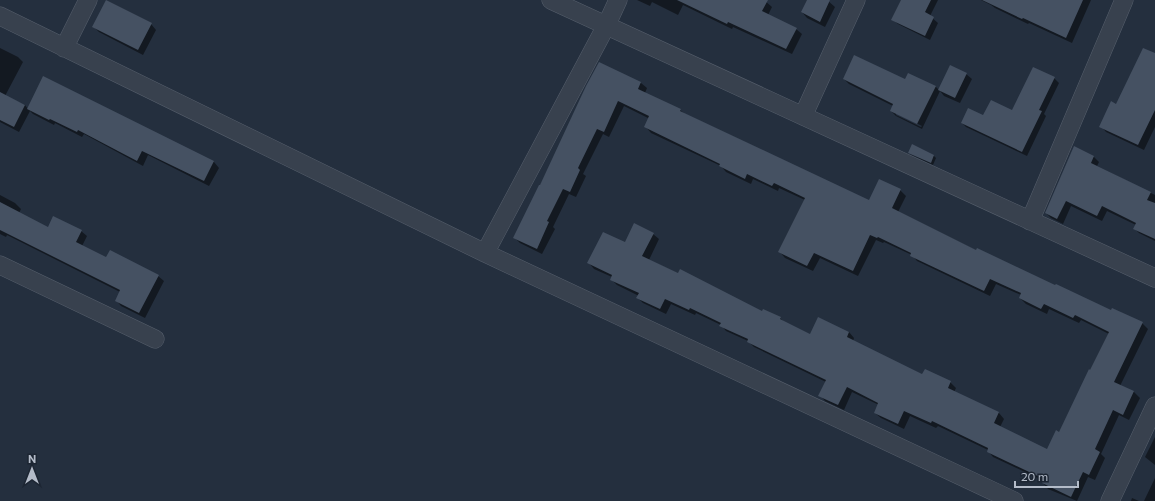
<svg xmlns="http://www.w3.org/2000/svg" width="1155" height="501" font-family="Commissioner,sans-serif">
<rect width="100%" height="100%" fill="#242f3e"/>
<path fill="#0007" fill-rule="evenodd" d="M637,0H764L772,7L768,15L796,29L802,34L792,54L733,27L732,29L683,5L678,15L652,2L650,6Z
M808,0H827L835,7L825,27L807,18L802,12Z
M902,0H938L930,16L938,23L930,40L898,24L893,20Z
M981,0H1091L1072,43L1029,23L1028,24L995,8L991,5Z
M151,24L156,30L143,55L99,32L93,26Z
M0,48L18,57L23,62L5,96L25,105L28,109L44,78L214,162L219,168L209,186L148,155L143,166L84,134L82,137L55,123L54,125L33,114L30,111L19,132L0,122Z
M1155,54V127L1144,150L1106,132L1101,126Z
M599,63L641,83L647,88L645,93L680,110L685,114L869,201L900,190L906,196L898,212L977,251L1112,311L1113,309L1142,323L1148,329L1120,386L1134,392L1140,398L1129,420L1119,415L1101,454L1105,458L1095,480L1088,477L1077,501L1048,489L1043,483L1044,481L993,457L988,451V450L938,426L936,428L910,416L904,429L881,418L875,413L879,405L852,392L844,410L825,401L820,395L826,382L754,347L748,341L726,331L721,325L696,313L695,315L671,304L666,314L643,303L638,298L639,296L617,285L611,279L612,277L594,269L589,263L625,244L653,234L659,239L649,260L762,312L780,318L784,322L811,335L849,332L854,338L853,341L923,375L950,382L956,388L954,392L999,413L1004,419L1000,427L1047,450L1059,433L1109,334L1081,320L1079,323L1049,309L1047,314L1026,304L1020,298L1021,295L996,284L990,296L917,261L912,255L884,242L883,243L876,240L858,276L820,258L813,271L785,258L780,252L805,200L779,188L778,191L753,179L751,184L726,172L721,166L651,133L646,127L650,119L624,106L609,137L603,134L583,174L586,176L576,197L569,194L553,227L555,229L542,254L520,243L515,238Z
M966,74L972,79L960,103L944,96L940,91L922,129L896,116L891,111L893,106L849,84L844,79L906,80L935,86L939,90ZM896,113L922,126L921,127L896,115Z
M1054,78L1059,83L1044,114L1046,116L1027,156L966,127L962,123L1012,111Z
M913,146L934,156L936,158L933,165L912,155L909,153Z
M1075,148L1094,157L1099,162L1097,166L1155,195V241L1139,233L1134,228L1136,225L1107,211L1102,221L1071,206L1063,224L1051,218L1046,213Z
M0,195L15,203L21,209L19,213L48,228L81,231L87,236L82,246L106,258L158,276L164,281L145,318L121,306L116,300L120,292L7,235L6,237L0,234Z
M1155,437V465L1145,457Z
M1155,478V501H1144Z
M1132,498L1139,501H1131Z"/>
<path fill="#455162" d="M106,0L152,23L138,50L92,27Z
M677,0H768L762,11L797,28L786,49L728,22L727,24Z
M807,0H830L820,22L801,12Z
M901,0H931L925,12L934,17L925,36L891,20Z
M982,0H1083L1066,38L1023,18L1022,19Z
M1143,48L1155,53V110L1138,145L1099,127L1111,101L1116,104Z
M854,55L905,79L908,73L936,86L917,124L890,111L893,104L843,79Z
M599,62L641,82L638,89L681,109L680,111L869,200L879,179L901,189L892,208L976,250L977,248L1055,285L1056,284L1111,310L1112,308L1143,322L1114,382L1134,391L1123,415L1113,410L1095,449L1100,452L1089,475L1083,472L1071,497L1042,483L1044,479L987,452L988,448L932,421L931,423L904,411L898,424L874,413L878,403L847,387L838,405L818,396L826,380L747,342L748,339L719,326L721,323L690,308L689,310L665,299L660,309L636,298L639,293L610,280L612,275L587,263L603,232L625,242L634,223L654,233L642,256L678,273L680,269L762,311L763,309L781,317L780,319L810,334L818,317L849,332L847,337L922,374L925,369L951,381L948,388L999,412L994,423L1047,449L1056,430L1059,432L1089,369L1090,370L1109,332L1075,315L1073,318L1044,304L1041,309L1019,298L1021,293L990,279L984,291L910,256L911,253L878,237L877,238L870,235L853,271L814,253L807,266L778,252L805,198L774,183L772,186L747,174L745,179L719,166L720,164L644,127L649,116L618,101L604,132L597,129L578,168L580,170L570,192L563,189L547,221L549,222L537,249L513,238L539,185H540L586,86Z
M950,65L967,73L955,98L938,90Z
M1033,67L1055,77L1039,110L1042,111L1022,152L961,123L968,108L983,115L991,100L1012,110Z
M43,76L214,161L204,181L142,151L137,161L78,130L77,132L50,119L49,120L27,109Z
M0,92L25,105L14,127L0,120Z
M912,144L934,155L931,163L908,153Z
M1074,146L1094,156L1091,163L1151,192L1147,200L1155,203V239L1133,229L1136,223L1102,206L1097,216L1066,201L1057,219L1045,213Z
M0,202L48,227L53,216L82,230L76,242L106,257L110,250L159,275L139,313L115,301L120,290L0,230Z"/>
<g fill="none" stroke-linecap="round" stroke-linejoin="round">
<defs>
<path id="street" d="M551,0L1155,278
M0,16L485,253L1014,501
M64,48L88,0
M803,116L856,0
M1030,221L1124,0
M485,253L606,26L618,0
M0,265L155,339
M1110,501L1155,406"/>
</defs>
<use href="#street" stroke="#565f6c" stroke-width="19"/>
<use href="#street" stroke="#38414e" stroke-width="18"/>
</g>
<g transform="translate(32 469)" stroke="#1d2633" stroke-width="3" paint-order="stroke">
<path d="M0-3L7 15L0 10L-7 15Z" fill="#b4bcc9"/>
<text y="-6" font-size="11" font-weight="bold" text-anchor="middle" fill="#b4bcc9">N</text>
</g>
<path d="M1015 481v6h63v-6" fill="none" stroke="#b4bcc9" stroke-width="2"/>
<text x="1021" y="481" font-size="12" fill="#b4bcc9" stroke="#1d2633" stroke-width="3" paint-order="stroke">20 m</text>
</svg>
